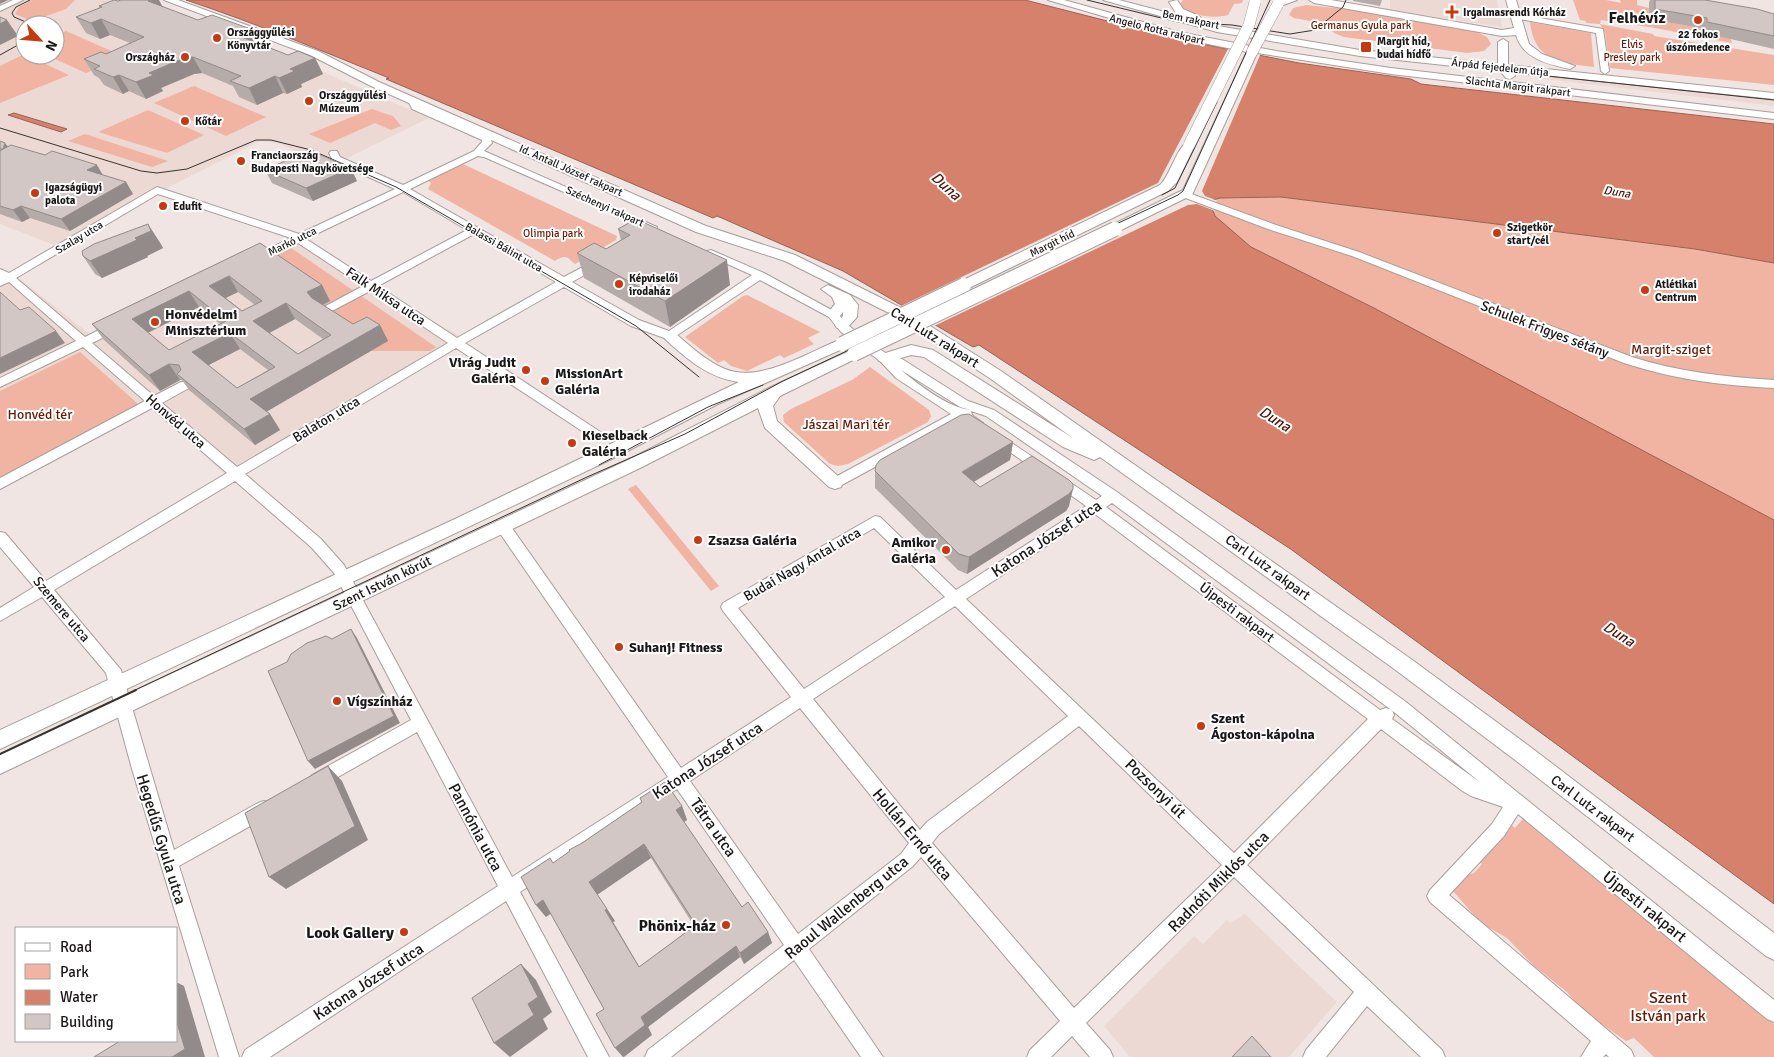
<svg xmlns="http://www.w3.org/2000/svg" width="1774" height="1057" font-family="Signika,sans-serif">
<rect width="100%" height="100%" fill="#f0e5e2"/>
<path fill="#edd9d4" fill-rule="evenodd" d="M0,0H132L227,30L429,118L331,166L277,143L260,141L161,191L64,249L0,224ZM25,25H55V55H25Z
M1390,0H1497L1502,27L1390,10Z
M1518,72L1774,100V106L1520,76Z
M300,233L434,322L468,340L233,481L150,406L0,486V285L20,279L92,336Z
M1245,914L1337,1002L1289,1057H1130L1104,1026L1194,936L1203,944L1227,920L1230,923Z"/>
<path fill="#f1b3a2" d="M32,0H75L66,9L32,21L15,14L19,7Z
M1183,0H1243L1242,3L1234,4L1228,15C1216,19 1188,16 1179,6Z
M1573,0H1606L1621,3L1620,0H1637V5L1649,8V19L1700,28L1731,39L1732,43L1681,34C1676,30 1614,22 1601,20L1600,24L1653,34L1654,36L1774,55V85L1610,68L1605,33L1600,24L1586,23V21L1580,20Z
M1306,5L1355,10L1475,31L1487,37L1491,44L1484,51L1467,53L1344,37L1334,33L1325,24L1294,18L1289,15L1293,8Z
M1530,22L1591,33L1594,67C1561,63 1534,61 1530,22Z
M66,31L125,57L86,73L46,55H55V37Z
M24,54L69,75L0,103V66Z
M194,86L266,117L226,136L154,103Z
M372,109L393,116L401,126L391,130L375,123L330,143L309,134Z
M148,110L204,135L167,153L98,132Z
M85,134L168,161L152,167L68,141Z
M463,164L617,236L616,240L575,264C568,259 567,253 555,261L428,189L431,183L428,181Z
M1281,197L1695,249L1774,263V520L1372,307L1251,247L1215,216L1209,201L1220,198Z
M291,248L436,347L430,351H371L387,341L362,340L268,258Z
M747,295L820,332L808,338L814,344L784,358L780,355L747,371L731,366L724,360L718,363L685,337L743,296Z
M80,352L139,405L0,478V391Z
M870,367L929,410L931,416L928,422L848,464L838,466L830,464L784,422L783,415L791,409L852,380Z
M636,485L719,586L711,591L628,489Z
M1523,819L1774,1024V1057H1654L1634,1038L1626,1041L1583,1011L1567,992L1534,966L1507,938L1481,923L1452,890L1462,877L1474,873L1482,864L1478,860L1493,841L1512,825L1515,828Z"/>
<path fill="#d5816b" stroke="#9d6152" d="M186,0H1025L1182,40L1299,63L1411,79L1421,84L1774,124V263L1695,249L1281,197L1220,198L1209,201L1215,216L1251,247L1372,307L1774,520V904L1292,550L979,345L973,347L843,271L717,216L713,218L386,79L389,78C322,51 255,23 186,0Z
M14,113L67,129L61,132L8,115Z"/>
<path fill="#f0e5e2" d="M1229,47L1261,53L1202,191L1205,196L1218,201L1212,203L1215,211L1197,204L1188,205L934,326L901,306L1158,183Z"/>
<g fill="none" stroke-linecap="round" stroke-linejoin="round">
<defs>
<path id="minor" d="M13,0H23L0,11V6Z
M1517,14L1603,29L1609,71L1605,74L1601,71L1596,33L1514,18V14Z
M412,97L415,98L419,105L490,137L492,143L484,151L657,227L656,229H648L484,157L478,156L410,189L564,277L594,261H602V265L572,282L639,320L669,331L752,275L707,255V251L711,250L764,273L837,313L849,326L888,355L902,359L968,401L994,410L1117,492L1406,702L1774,1000V1022L1767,1019L1518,814L1504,836L1449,895L1631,1050L1634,1057H1609L1606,1054L1603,1057H1581L1591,1041L1430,902L1427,896L1430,890L1492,824L1503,807L1471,796L1461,790L1381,729L1247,865L1442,1050L1445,1057H1421L1367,1006L1326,1057H1303L1306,1050L1354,992L1234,877L1086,1023L1110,1050L1113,1057H1090L1072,1036L1051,1057H1027L1030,1050L1060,1021L921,857L913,866L809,949L883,1057H861L794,960L671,1057H645L648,1050L784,945L677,789L520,892L609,1057H588L506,901L270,1057H242L245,1050L498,886L417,732L324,785L318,788L312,785L310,780L312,775L411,720L334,573L311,547L235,481L54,590L121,670L174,850L258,803L264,801L270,803L273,809L270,815L179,866L239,1057H219L132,769L106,673L42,597L0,621V608L34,587L0,547V532L5,533L46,581L227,473L152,408L0,489V478L145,401L83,347L0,387V378L76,341L9,282L0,286V269L9,273L157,187L299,234L395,189L333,161L329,153L331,151H337L340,157L403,185L474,151L482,142V140L412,109L408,100ZM403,192L467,230L371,281L306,239ZM158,194L291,238L252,257V261H260L298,243L363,286L322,308V312H330L370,291L448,343L237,467L162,403L189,388L191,385L189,382H181L154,396L92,343L119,330V324H111L85,337L16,278ZM474,234L556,282L457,338L378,286ZM760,280L829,317L841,332L880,361L896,378L951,414L830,480L828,483L830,486H840L961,420L973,426H981L983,423L972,415L971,411L986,416L1102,496L1096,500L997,433L993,434L991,437L993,440L1086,506L956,590L880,517L875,516L723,603L721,607L723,611L791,697L681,768L507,521H497L495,525L497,529L668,777L512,877L344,565L321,539L245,474L456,348L594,439H602L604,436L602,433L465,343L564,287L631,326L670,340ZM901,370L960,407L970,410C947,407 919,385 901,370ZM1112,503L1394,712L1481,783L1392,719L1394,715L1392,710L1386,708L1380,710L1106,507ZM1095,514L1368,719L1234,853L966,599ZM874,528L945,597L804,689L738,608ZM955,606L1068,716L927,822L920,830L813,699ZM800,708L909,843L901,854L798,934L690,781ZM1079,726L1222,865L1074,1008L932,843L939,834Z
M1186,192L1276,225L1359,252L1632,357C1679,372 1725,377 1774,380V388C1719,385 1677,380 1624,363L1352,256L1268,229L1183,197L1181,195Z"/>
<path id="major" d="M164,0H178L318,51L379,82L706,226L795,255L905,310L1001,371L1411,659L1533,749L1774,933V960L1766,956L1519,763L1397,671L1100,457L1094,460L1063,447L924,357L911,355L884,363L879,361L877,358L879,355L911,345L933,350L1073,438L991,379L895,316L785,261L696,232L371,86L310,55Z
M1048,0H1064L1179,32L1276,51L1391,68L1774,113V119L1391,74L1257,53L1192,195L1115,233L1108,229L1110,226L1183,190L1247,52L1174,37Z
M1103,0H1119L1188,18L1176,13L1169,2L1177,0L1183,9L1199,16L1201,18L1197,21L1218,26L1360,50L1498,64V42L1503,39L1508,42V65L1774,93V99L1512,72L1515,76L1510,79L1506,78L1500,71L1360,56L1217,32Z
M1281,0H1297L1278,7L1273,4Z
M1309,0H1331L1502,30L1514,28L1506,0H1516L1529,44L1542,54L1575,66L1570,69C1548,64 1523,59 1516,35L1502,36L1314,3Z
M1189,141L1195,145L1177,182L1168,191L969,288H959L957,285L959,282L1160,185C1170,176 1178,144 1189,141Z
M828,285L850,295L858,305L857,317L847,328H837L835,325L843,316V312L838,318L833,319L826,315L835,304L832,297L821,289Z
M670,331L675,333C690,346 706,361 725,369C759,383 805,354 837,341H847L849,344L847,347L718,404L616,457L0,749V730L455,519L739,382C708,378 687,359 665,339L663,336Z
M854,349L861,354L859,357L780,396L773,406L777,421L841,479L843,483L841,487L835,489L829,487L765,428L758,408L640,468L0,774V754L628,460L771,387Z"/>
</defs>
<use href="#minor" stroke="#a89e9b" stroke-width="2"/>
<use href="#major" stroke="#a89e9b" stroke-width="2"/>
<use href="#minor" fill="#fff" fill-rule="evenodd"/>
<use href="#major" fill="#fff" fill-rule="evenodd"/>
<path stroke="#373331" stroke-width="1" d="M30,0L16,7L12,13L14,17L33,25
M1087,0L1178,22L1232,25L1290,34L1315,30L1343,7L1346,0
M0,55L25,41
M1519,73L1774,100
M0,128L141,171L157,173L187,169L256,140H271L311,150L396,187L636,326L699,377
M1162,195L1175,188L1217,102
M599,465L708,407L763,385
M133,691L587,477L685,434L783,381L1178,195L1183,191L1270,0"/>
<path stroke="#373331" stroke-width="2" d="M0,754L136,690"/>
<defs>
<path id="major-bridge-far1" d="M1252,52L1278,4
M1189,145L1249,25L1255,2"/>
<path id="major-bridge" d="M842,344L964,285
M854,354L1115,229"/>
</defs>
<use href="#major-bridge-far1" stroke="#a89e9b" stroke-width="12" stroke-linecap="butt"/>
<use href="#major-bridge" stroke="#a89e9b" stroke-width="16" stroke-linecap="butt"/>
<use href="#major-bridge-far1" stroke="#fff" stroke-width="11"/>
<use href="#major-bridge" stroke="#fff" stroke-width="14"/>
</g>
<path fill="#b5aba9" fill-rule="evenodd" d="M1353,0H1382L1380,6L1353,1Z
M1650,0H1705L1774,14V49L1700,32V28L1649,19V2Z
M118,1L163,7L288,55L315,58L323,74L301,84L302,87L287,94L283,93L257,105L239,97L233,86L202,73L194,74L161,88L163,91L146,99L129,91L123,94L104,85L99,78L94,75L84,59L106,54L130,43L110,35L100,39L86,33L76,17L100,8L99,6Z
M0,141L8,146L126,182L133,194L70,231L30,218L22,222L0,214Z
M265,170L357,181L313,201L272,183Z
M618,229L730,285L670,327L584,278L577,253L606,249L621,240Z
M159,241L163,248L147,256L148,257L102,278L95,274L83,256Z
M260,243L322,285L330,301L323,305L353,324L380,325L388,341L266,411L270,414L280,430L255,445L189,390L182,380H180L160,391L104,340L92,324ZM238,292L255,305L242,311L226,298ZM199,307L220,324L169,350L148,333ZM295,319L323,339L298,354L269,333ZM240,349L268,370L237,388L208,365Z
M1013,442L1010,460L974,482L980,487L1069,506L1066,511L967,574L958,570L875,488V471Z
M640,798L682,806L687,820L684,822L742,907L768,932L772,943L744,964L740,957L666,1013L648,1027L652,1035L604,1009L551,914L546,917L536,905L582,843L642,802ZM651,858L694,926L639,967L613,922L615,921L597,894Z"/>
<path fill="#938b89" d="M0,0H8L0,4Z
M151,0H159L166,13L148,1Z
M101,19L110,35L100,39L91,23Z
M7,20L18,36L0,45V24Z
M248,28L255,44L234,34Z
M186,57H193L202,73L194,74L161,88L163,91L146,99L136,82L149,73Z
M315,58L323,74L301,84L302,87L287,94L279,78L290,69Z
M119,75L129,91L123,94L113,77Z
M275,76L283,93L257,105L249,88Z
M5,143L13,154L3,149Z
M97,165L104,177L87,170Z
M351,168L357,181L313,201L306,188Z
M126,182L133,194L70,231L61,219Z
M21,206L30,218L22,222L13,210Z
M148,224L159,241L163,248L147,256L148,257L102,278L90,261L135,238Z
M727,260L730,285L670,327L665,301Z
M229,276L238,292L219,301L209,286Z
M322,285L330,301L316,308L307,292Z
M189,291L199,307L143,335L132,319Z
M286,303L295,319L262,337L253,321Z
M380,325L388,341L261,415L250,399Z
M56,331L65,343L0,374V358Z
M230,333L240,349L203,368L192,352Z
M169,364L180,380L160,391L149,375Z
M270,414L280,430L255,445L244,429Z
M1013,442L1010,460L961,489L962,472Z
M1073,489L1069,506L1066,511L967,574L969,557Z
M351,629L357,638L400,723L315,769L308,761Z
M328,766L342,781L368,840L286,889L269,877Z
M682,806L687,820L681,824L676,810Z
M644,844L651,858L597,895L589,882Z
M543,900L552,912L546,917L536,905Z
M607,909L615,921L613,922L646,978L605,910Z
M768,932L772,943L744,964L740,953Z
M736,946L740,957L648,1027L652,1035L624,1057H623L615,1048L641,1017Z
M521,964L536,980L552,1012L543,1019L548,1029L510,1057L494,1043L528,1004Z
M176,982L184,986L205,1057H172L176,1020Z"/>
<path fill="#d2c7c4" stroke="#938b89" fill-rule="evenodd" d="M114,0L118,1L121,0H151L148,1L198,20L212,15L248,28L234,34L288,55L298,51L315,58L290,69L295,71L279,78L275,76L249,88L230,81L241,76L193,57H186L149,73L154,75L136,82L119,75L113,77L94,69L100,66L84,59L101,52L106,54L144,37L101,19L91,23L76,17L102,7L99,6Z
M1655,0H1705L1757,9L1774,14V36L1707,22V18L1655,9Z
M0,17L7,20L0,24Z
M0,141L5,143L3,149L11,145L45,155L52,151L97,165L87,170L126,182L61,219L21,206L13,210L0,206V151L3,149H0Z
M309,150L351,168L306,188L265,170Z
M636,219L727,260L665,301L577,253L594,243L606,249L630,235L618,229Z
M148,224L151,231L135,238L137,240L90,261L83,256L82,251L94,244Z
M260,243L322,285L307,292L312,298L353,324L367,317L380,325L250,399L270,414L244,429L177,374L181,370L179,365L169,364L149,375L92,324ZM229,276L262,301L242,311L209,286ZM189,291L226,321L169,350L132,319ZM286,303L331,335L298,354L253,321ZM230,333L275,367L237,388L192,352Z
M0,292L20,310L29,307L56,331L0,358Z
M969,414L1013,442L962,472L980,487L1032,456L1069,480L1073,484V489L1069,494L969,557L959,554L875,471L876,465L880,460L961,415Z
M351,629L394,716L308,761L268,671L287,662L291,654L307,643L326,636L332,639Z
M328,766L355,826L269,877L245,813Z
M665,782L682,806L676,810L742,907L748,902L768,932L740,953L736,946L660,1003L641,1017L645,1025L615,1048L596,1014L604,1009L543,900L536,905L521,877L550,858L553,863L570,851L569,850L582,843L642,802L640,798ZM644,844L696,925L639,967L605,910L607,909L589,882Z
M521,964L538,997L528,1004L534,1015L494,1043L472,998Z
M176,1020L185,1049L172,1057H94L120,1041H176Z
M1252,1036L1271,1057H1232Z"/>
<g fill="#c43b11" stroke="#fff" stroke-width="2">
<path d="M1449.5 4.5h5v5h5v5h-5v5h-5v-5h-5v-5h5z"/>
<circle cx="1698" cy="20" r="5"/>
<circle cx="217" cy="38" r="5"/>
<rect x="1360" y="41" width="12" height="12" rx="2.5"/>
<circle cx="185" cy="57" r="5"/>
<circle cx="309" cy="101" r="5"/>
<circle cx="185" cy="121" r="5"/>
<circle cx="241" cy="161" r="5"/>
<circle cx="35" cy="193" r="5"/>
<circle cx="163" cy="206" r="5"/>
<circle cx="1497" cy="233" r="5"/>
<circle cx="619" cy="284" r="5"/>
<circle cx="1645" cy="290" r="5"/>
<circle cx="155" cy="322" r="5"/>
<circle cx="526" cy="370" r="5"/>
<circle cx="545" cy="381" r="5"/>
<circle cx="572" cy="443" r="5"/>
<circle cx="698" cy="540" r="5"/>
<circle cx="946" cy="550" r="5"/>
<circle cx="619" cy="647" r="5"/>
<circle cx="337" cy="701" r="5"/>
<circle cx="1201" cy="726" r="5"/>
<circle cx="726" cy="925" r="5"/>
<circle cx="404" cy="932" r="5"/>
</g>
<g text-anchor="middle" stroke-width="4" stroke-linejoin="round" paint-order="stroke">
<g font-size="11" font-weight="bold" fill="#1b1716" stroke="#fff" text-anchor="start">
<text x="1463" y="16">Irgalmasrendi Kórház</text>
<text x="227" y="36">Országgyűlési<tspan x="227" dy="13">Könyvtár</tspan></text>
<text x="1698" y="38" text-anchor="middle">22 fokos<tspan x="1698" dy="13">úszómedence</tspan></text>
<text x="1377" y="45">Margit híd,<tspan x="1377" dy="13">budai hídfő</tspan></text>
<text x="175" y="61" text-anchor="end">Országház</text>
<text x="319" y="99">Országgyűlési<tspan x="319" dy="13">Múzeum</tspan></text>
<text x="195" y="125">Kőtár</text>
<text x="251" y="159">Franciaország<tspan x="251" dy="13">Budapesti Nagykövetsége</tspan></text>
<text x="45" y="191">Igazságügyi<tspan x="45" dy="13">palota</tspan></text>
<text x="173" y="210">Edufit</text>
<text x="1507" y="231">Szigetkör<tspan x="1507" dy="13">start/cél</tspan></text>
<text x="629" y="282">Képviselői<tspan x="629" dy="13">irodaház</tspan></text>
<text x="1655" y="288">Atlétikai<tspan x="1655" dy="13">Centrum</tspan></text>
</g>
<g font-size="11" fill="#1b1716" stroke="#fff">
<text transform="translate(1191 19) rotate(12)" y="4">Bem rakpart</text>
<text transform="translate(1157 29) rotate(14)" y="4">Angelo Rotta rakpart</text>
<text transform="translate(1500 67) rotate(6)" y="4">Árpád fejedelem útja</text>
<text transform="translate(1518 86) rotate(7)" y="4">Slachta Margit rakpart</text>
<text transform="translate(571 170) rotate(24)" y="4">Id. Antall József rakpart</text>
<text transform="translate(605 206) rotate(24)" y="4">Széchenyi rakpart</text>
<text transform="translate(79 237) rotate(-31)" y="4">Szalay utca</text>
<text transform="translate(292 241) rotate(-26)" y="4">Markó utca</text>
<text transform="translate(1052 243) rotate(-26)" y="4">Margit híd</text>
<text transform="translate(504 247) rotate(30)" y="4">Balassi Bálint utca</text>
</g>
<g font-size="11" fill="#671b05" stroke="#fff">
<text x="1361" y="29">Germanus Gyula park</text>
<text x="1632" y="48">Elvis<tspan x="1632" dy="13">Presley park</tspan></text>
<text x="553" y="237">Olimpia park</text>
</g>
<g font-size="12" font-style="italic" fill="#501a0c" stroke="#fff">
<text transform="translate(1617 192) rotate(9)" y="4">Duna</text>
</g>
<g font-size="14" fill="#1b1716" stroke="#fff">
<text transform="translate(386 296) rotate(34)" y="5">Falk Miksa utca</text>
<text transform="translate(1545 329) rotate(21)" y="5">Schulek Frigyes sétány</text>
<text transform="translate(935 337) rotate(32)" y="5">Carl Lutz rakpart</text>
<text transform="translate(326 419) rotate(-31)" y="5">Balaton utca</text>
<text transform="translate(176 421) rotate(41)" y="5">Honvéd utca</text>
<text transform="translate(802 564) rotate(-30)" y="5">Budai Nagy Antal utca</text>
<text transform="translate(1268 567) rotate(36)" y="5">Carl Lutz rakpart</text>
<text transform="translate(382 583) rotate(-26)" y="5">Szent István körút</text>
<text transform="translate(62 609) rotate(50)" y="5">Szemere utca</text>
<text transform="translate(1237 612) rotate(37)" y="5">Újpesti rakpart</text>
<text transform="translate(1593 808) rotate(37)" y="5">Carl Lutz rakpart</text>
</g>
<g font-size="14" font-weight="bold" fill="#1b1716" stroke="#fff" text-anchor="start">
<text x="165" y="319">Honvédelmi<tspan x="165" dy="16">Minisztérium</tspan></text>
<text x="516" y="367" text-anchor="end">Virág Judit<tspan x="516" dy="16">Galéria</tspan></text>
<text x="555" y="378">MissionArt<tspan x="555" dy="16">Galéria</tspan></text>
<text x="582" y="440">Kieselback<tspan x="582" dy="16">Galéria</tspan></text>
<text x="708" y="545">Zsazsa Galéria</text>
<text x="936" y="547" text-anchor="end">Amikor<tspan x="936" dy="16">Galéria</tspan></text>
<text x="629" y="652">Suhanj! Fitness</text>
<text x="347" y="706">Vígszínház</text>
<text x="1211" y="723">Szent<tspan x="1211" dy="16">Ágoston-kápolna</tspan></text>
</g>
<g font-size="14" fill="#671b05" stroke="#fff">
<text x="1671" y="354">Margit-sziget</text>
<text x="40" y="419">Honvéd tér</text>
<text x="846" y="429">Jászai Mari tér</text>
</g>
<g font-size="15" font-style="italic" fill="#501a0c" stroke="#fff">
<text transform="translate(946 186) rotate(42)" y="5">Duna</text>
<text transform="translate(1275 419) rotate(32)" y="5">Duna</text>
<text transform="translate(1619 634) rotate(32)" y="5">Duna</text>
</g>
<g font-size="16" font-weight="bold" fill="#1b1716" stroke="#fff">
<text x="1637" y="23">Felhévíz</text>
</g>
<g font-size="16" fill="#1b1716" stroke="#fff">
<text transform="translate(1046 538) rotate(-33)" y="6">Katona József utca</text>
<text transform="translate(707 760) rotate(-33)" y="6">Katona József utca</text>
<text transform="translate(1156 788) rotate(44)" y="6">Pozsonyi út</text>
<text transform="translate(476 827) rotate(62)" y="6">Pannónia utca</text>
<text transform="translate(714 827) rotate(55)" y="6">Tátra utca</text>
<text transform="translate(913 834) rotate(50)" y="6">Hollán Ernő utca</text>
<text transform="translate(162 839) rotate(73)" y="6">Hegedűs Gyula utca</text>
<text transform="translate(1218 881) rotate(-45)" y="6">Radnóti Miklós utca</text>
<text transform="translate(1645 906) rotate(39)" y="6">Újpesti rakpart</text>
<text transform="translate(846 907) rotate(-39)" y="6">Raoul Wallenberg utca</text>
<text transform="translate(368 981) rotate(-33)" y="6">Katona József utca</text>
</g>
<g font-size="16" font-weight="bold" fill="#1b1716" stroke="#fff" text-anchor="end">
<text x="716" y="931">Phönix-ház</text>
<text x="394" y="938">Look Gallery</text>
</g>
<g font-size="16" fill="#671b05" stroke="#fff">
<text x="1668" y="1003">Szent<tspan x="1668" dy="18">István park</tspan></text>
</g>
</g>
<rect x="15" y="927" width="162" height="115" fill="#ffffff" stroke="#a4a2a2"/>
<rect x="25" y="943" width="25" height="8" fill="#ffffff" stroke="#a4a2a2"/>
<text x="60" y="952" font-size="15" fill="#1b1716">Road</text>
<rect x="25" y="964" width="25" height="15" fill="#f1b3a2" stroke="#a4a2a2"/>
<text x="60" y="977" font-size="15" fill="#1b1716">Park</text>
<rect x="25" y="990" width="25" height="15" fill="#d5816b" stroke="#a4a2a2"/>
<text x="60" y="1002" font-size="15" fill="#1b1716">Water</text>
<rect x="25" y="1014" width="25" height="15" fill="#d2c7c4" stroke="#a4a2a2"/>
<text x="60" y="1027" font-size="15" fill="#1b1716">Building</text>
<g transform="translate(40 40) rotate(116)"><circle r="24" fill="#ffffff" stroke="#a4a2a2"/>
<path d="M0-4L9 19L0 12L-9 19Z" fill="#c43b11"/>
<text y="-8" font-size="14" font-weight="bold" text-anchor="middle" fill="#1b1716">N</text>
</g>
</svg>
